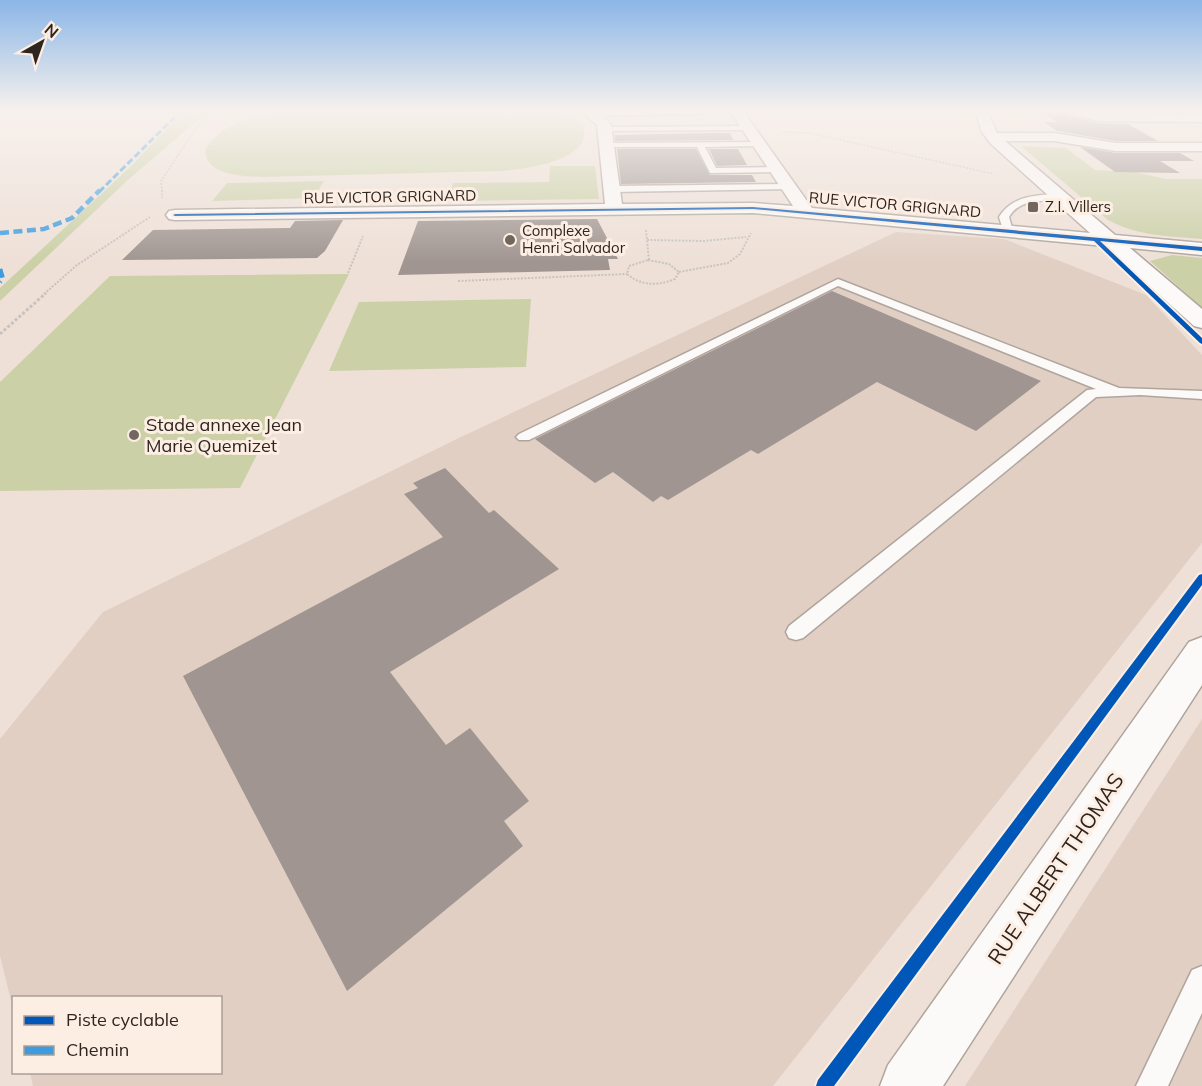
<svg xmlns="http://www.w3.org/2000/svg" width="1202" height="1086" font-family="Mulish,sans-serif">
<rect width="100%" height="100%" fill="#eee0d7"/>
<path fill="#e1cfc4" d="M896,232L1004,239L1146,295L1202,355V543L773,1086H33L30,1073L220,1072V998H14L13,1009L0,956V739L103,612L461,437Z
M1202,719V1086H965Z"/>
<path fill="#cbd0a7" d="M184,111H208L129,179L0,301V288L129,168Z
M282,111H559C569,115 586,122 584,136C579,163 523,169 501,171L262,177C243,176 207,176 205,151C218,124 255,116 282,111Z
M1021,146L1066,148L1095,170L1135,172L1166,179H1202V239C1169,236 1137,236 1108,220Z
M550,166H595L599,199L448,201L453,183L549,182Z
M324,181L314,198L212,201L227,183Z
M1172,255L1202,258V308L1150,261Z
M349,274L240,488L0,491V382L110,276Z
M531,299L526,367L329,371L359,302Z"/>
<path fill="#a09591" d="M1043,113H1068L1070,116L1098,123L1128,124L1158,141H1116L1057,131L1044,122H1057Z
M710,133H730L733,140L615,141V135Z
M1080,147L1116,153H1180L1194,161H1160L1180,173L1115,172Z
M617,149H696L710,175H752L756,182L621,184Z
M709,149H738L747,165L717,166Z
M597,219L618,259H608L610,270L398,275L418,221Z
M343,220L325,251L317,258L122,260L153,230L290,228L295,221Z
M832,291L1041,381L976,431L877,382L758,454L751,450L668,500L661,496L653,502L613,472L595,483L535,439Z
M445,468L489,513L494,510L559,569L390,672L446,745L470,728L529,801L504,821L523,846L347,991L183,676L443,537L404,494L418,488L413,483Z"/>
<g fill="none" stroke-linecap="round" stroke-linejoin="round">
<defs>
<path id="lane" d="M732,111L728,113L593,116L589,114L593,112Z
M747,126L751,128L750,130L605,131L601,129L605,127Z
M758,142H761V146L705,147L716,168L776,167L779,168V172L710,173L697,147H607L603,145L607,143Z
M788,184L793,187L791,189L612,192L607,189L612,186Z
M1058,194L1061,195V199C1043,202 1020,198 1009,217L1013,231L1004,233L999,217C1012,196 1035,195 1058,194Z
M838,279L1119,388L1202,391V399L1140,395L1096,397L803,638L796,640L789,638L786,632L789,626L1087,390L1096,389L838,286L529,440H519L516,437L519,434Z
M1202,966V1013L1168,1086H1136L1192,970Z"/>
<path id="street" d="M581,111C596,111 602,112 611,125L622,204L753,203L793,206L730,111H743L812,208L1090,233L991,144L982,132L975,111H987L997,133H1054L1116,143H1202V151H1116L1054,141H1005L1115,235L1202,243V255L1130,248L1202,309V328L1194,326L1105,246L753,213L175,220L169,219L166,215L169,211L175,210L605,204L597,125Z
M1069,111L1202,114V122L1099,121L1071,114Z
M1202,637V685L943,1086H880L888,1065L1189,642Z"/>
</defs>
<use href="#lane" stroke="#afa59d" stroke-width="3"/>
<use href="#street" stroke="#afa59d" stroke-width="3"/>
<path stroke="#c8c3bf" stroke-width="1.5" stroke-dasharray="2 1.5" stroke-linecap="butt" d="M781,132L809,133L994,174
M162,192L161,181L199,124L213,111"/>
<path stroke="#c8c3bf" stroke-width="2" stroke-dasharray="2 1.5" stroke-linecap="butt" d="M162,190V198
M646,230L649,260
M647,240L704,241L746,237
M648,260L669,264L679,272L675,279C658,286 641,286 627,274L629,266Z
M679,272L728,263L740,254L751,233
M348,273L363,236
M458,281L627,274
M44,294L77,265L150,217"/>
<path stroke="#c8c3bf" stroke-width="3" stroke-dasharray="3 2" stroke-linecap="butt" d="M0,334L46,293"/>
<use href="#lane" fill="#fcfaf9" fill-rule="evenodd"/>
<use href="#street" fill="#fcfaf9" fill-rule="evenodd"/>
<path stroke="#3d9ce0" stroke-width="3" stroke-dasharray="7 3" stroke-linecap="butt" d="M99,192L181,111"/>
<path stroke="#3d9ce0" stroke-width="4.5" stroke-dasharray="9 4.5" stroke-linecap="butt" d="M0,233L44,229L72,218L100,190
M0,269L3,279L0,282"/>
<defs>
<path id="cycleway" d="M753,207L1202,247V251L1100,241L1202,338V344L1200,343L1094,241L753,209L175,216L173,215L175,214Z
M1202,574V585L834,1086H816L818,1080L1199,575Z"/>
</defs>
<use href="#cycleway" stroke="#fdeee3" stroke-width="4"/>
<use href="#cycleway" fill="#0057b8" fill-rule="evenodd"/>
</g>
<linearGradient id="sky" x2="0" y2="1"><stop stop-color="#8bb6e7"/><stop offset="0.42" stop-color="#f7f1ed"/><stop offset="1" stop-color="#f7f1ed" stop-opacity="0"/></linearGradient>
<rect width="1202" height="263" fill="url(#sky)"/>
<g fill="#72665f" stroke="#fdeee3" stroke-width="2">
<rect x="1027" y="201" width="12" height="12" rx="3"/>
<circle cx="510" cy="240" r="6"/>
<circle cx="134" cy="435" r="6"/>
</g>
<g text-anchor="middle" stroke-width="6" stroke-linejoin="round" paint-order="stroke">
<g font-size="15" fill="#2f251f" stroke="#fdeee3">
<text transform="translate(390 197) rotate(-1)" y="5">RUE VICTOR GRIGNARD</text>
<text transform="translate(895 205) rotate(5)" y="5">RUE VICTOR GRIGNARD</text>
</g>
<g font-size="15" fill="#2f251f" stroke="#fdeee3" text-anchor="start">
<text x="1045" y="212">Z.I. Villers</text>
<text x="522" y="236">Complexe<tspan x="522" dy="17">Henri Salvador</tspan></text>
</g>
<g font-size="18" fill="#2f251f" stroke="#fdeee3" text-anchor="start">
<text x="146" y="431">Stade annexe Jean<tspan x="146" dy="21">Marie Quemizet</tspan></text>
</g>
<g font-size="21" fill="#2f251f" stroke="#fdeee3">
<text transform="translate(1056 869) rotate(-56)" y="7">RUE ALBERT THOMAS</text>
</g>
</g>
<rect x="12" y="996" width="210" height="78" fill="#fdeee3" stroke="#ab9e95" stroke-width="1.5"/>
<rect x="24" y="1016" width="30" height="9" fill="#0057b8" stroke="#ab9e95" stroke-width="1.5"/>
<text x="66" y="1026" font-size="18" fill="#2f251f">Piste cyclable</text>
<rect x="24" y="1046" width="30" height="9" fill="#3d9ce0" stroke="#ab9e95" stroke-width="1.5"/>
<text x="66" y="1056" font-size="18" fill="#2f251f">Chemin</text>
<g transform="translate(42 42) rotate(40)" stroke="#fdeee3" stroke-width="4.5" paint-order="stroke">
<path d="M0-4.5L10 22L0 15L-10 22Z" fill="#2f251f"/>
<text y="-9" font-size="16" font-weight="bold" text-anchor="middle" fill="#2f251f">N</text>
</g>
</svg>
